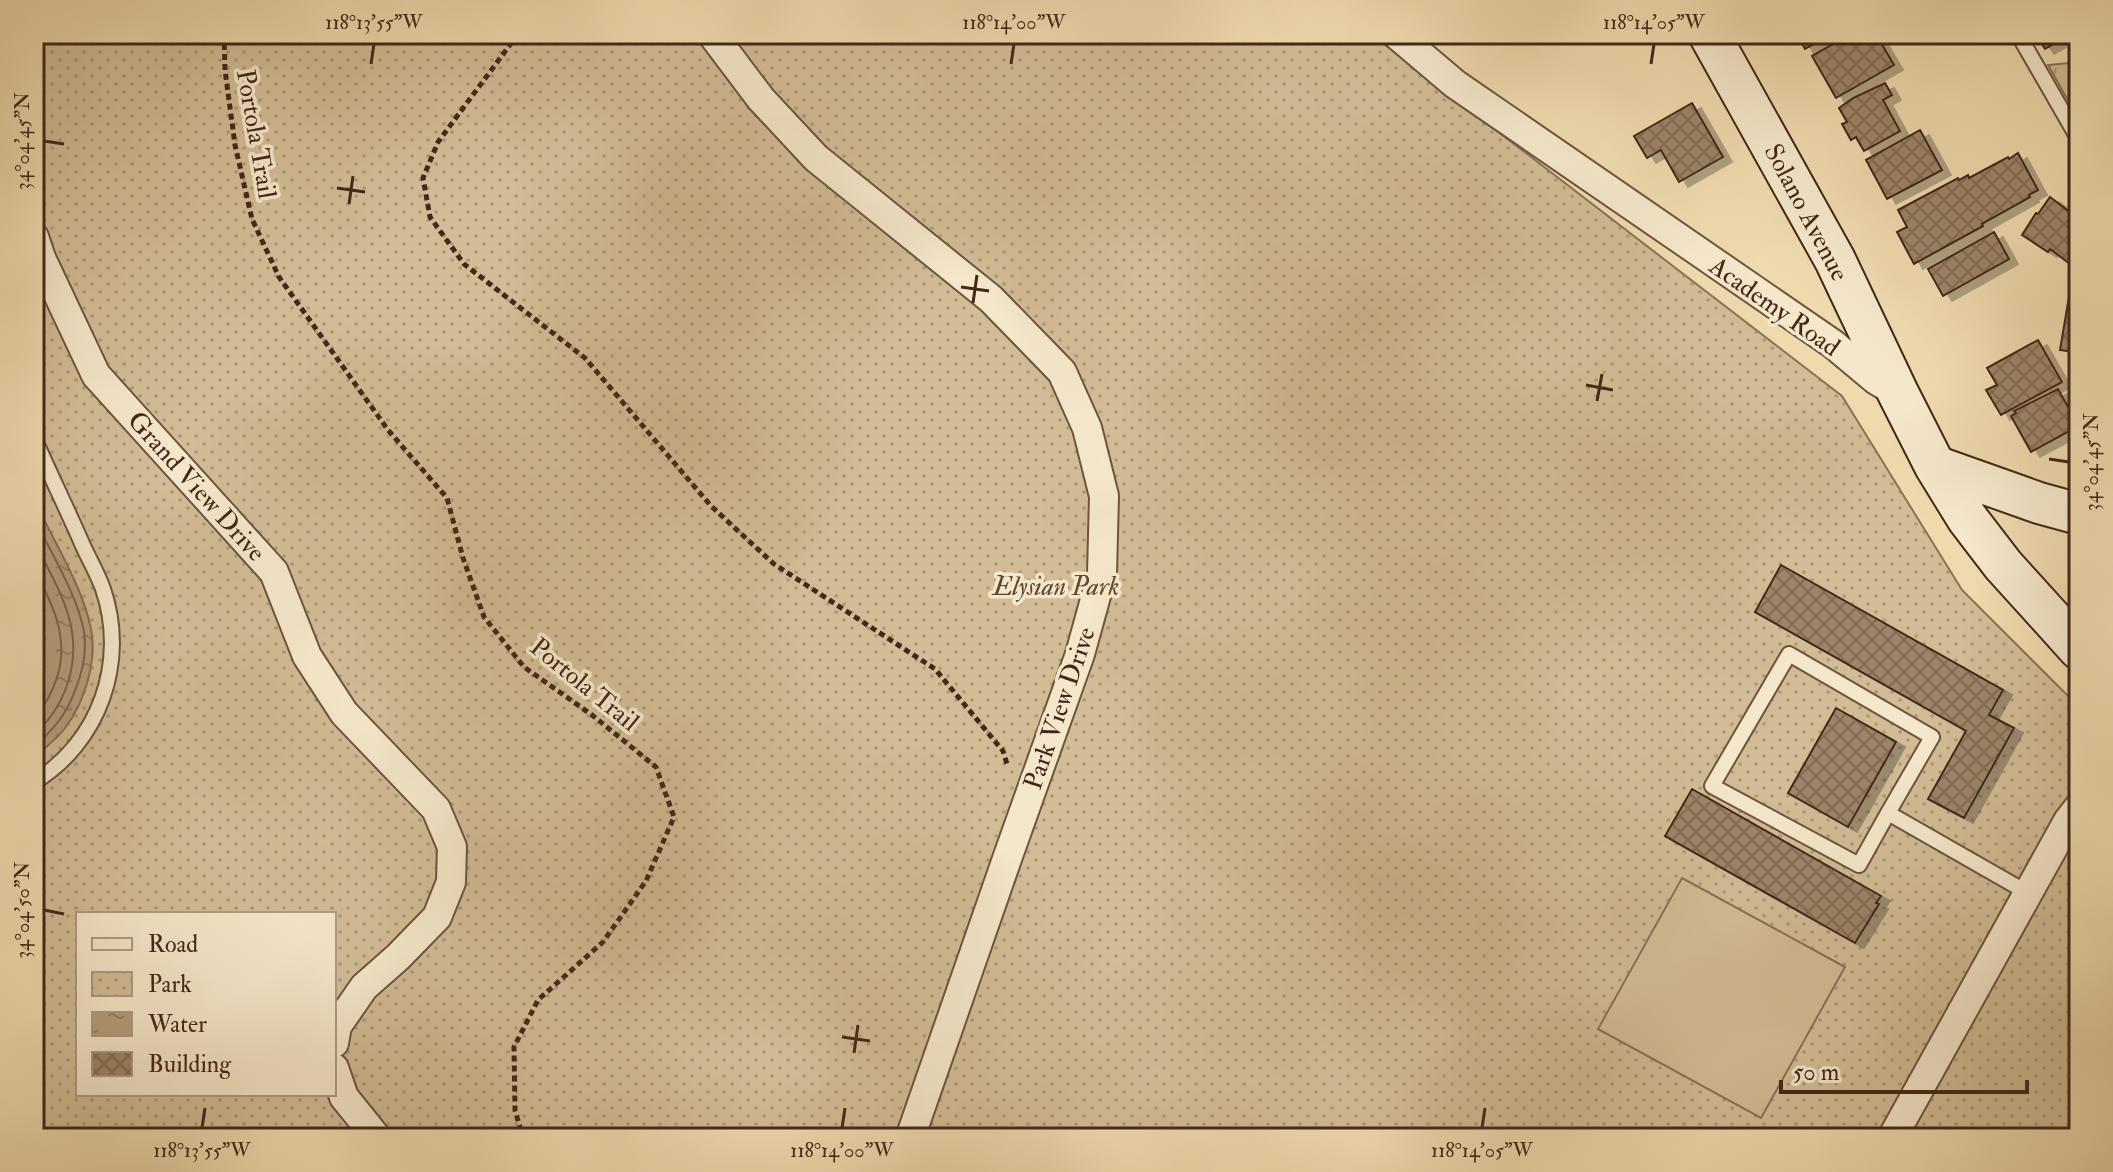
<svg xmlns="http://www.w3.org/2000/svg" width="2113" height="1172" font-family="'IM FELL Double Pica',serif">
<defs>
<pattern id="grass-tufts" width="24" height="20" patternUnits="userSpaceOnUse" patternTransform="scale(2)"><rect width="24" height="20" fill="#d2bc95"/><path d="M3 7l-1-3M5 7V3M7 7l1-3M15 17l-1-3M17 17v-4M19 17l1-3" fill="none" stroke="#ac9979"/></pattern>
<pattern id="park-dots" width="8" height="8" patternUnits="userSpaceOnUse" patternTransform="scale(2)"><rect width="8" height="8" fill="#d2bc95"/><path d="M2 2h.1M6 6h.1" fill="none" stroke="#ac9979" stroke-width="1.8" stroke-linecap="round"/></pattern>
<pattern id="water-ripples" width="26" height="14" patternUnits="userSpaceOnUse" patternTransform="scale(2)"><rect width="26" height="14" fill="#b59d7c"/><path d="M2 4q2-2 4 0t4 0M15 11q2-2 4 0t4 0" fill="none" stroke="#958065"/></pattern>
<pattern id="building-cross-hatch" width="8" height="8" patternUnits="userSpaceOnUse" patternTransform="scale(2)"><rect width="8" height="8" fill="#9c8567"/><path d="M0 0l8 8M0 8l8-8" fill="none" stroke="#816d54"/></pattern>
<filter id="shadow"><feDropShadow dx="9" dy="5" stdDeviation="0" flood-color="#0004"/></filter>
</defs>
<rect width="100%" height="100%" fill="#efdaae"/>
<filter id="stains"><feTurbulence type="fractalNoise" baseFrequency=".0025" numOctaves="4"/><feColorMatrix values="0 0 0 0 .2 0 0 0 0 .09 0 0 0 0 .02 0 0 0 .5 -.17"/></filter>
<radialGradient id="worn" r=".72"><stop offset=".6" stop-color="#630" stop-opacity="0"/><stop offset="1" stop-color="#630" stop-opacity=".3"/></radialGradient>
<path fill="url(#grass-tufts)" stroke="#8a7258" stroke-width="2" d="M2079,62V120L2048,65Z"/>
<path fill="url(#park-dots)" stroke="#8a7258" stroke-width="2" fill-rule="evenodd" d="M34,34H1371L1842,396L1962,590L2079,707V1138H34ZM78,914H334V1094H78Z"/>
<path fill="#d2bc95" stroke="#8a7258" stroke-width="2" d="M1682,878L1845,967L1761,1118L1598,1029Z"/>
<path fill="url(#water-ripples)" stroke="#876e55" stroke-width="2" d="M34,500C52,537 84,590 91,629C97,661 85,702 65,728C57,739 45,748 34,757Z"/>
<g fill="none" stroke-linecap="round" stroke-linejoin="round">
<path stroke="#7c624b" stroke-width="2" d="M34,518C50,551 78,596 84,632C87,653 82,674 74,693C66,715 53,731 34,746
M34,541C59,591 87,631 66,688C59,706 49,722 34,734
M34,568C51,602 69,635 58,674C53,691 46,705 34,718"/>
</g>
<path fill="url(#building-cross-hatch)" stroke="#43281a" stroke-width="2" filter="url(#shadow)" d="M1792,34H1833L1805,49L1797,34L1793,36Z
M1851,34H1859L1864,43L1877,36L1894,65L1836,98L1812,56Z
M2036,34H2067L2068,36L2045,49Z
M1885,83L1892,95L1883,100L1900,131L1864,151L1856,137L1851,140L1842,124L1847,122L1839,108L1853,98Z
M1692,103L1723,157L1679,182L1661,150L1647,158L1634,136Z
M1920,130L1942,170L1887,199L1866,160Z
M2018,153L2038,190L2029,195L2030,197L1982,224L1983,226L1914,264L1897,232L1907,227L1898,210L1958,178L1959,180L1968,175L1969,178L2008,157L2009,159Z
M2050,197L2079,219V260L2074,267L2050,249L2048,252L2022,235L2036,213L2038,214Z
M1994,232L2009,259L1943,296L1928,269Z
M2073,273L2079,274V353L2060,350Z
M2038,340L2062,382L2001,415L1986,390L1997,385L1987,368Z
M2058,389L2077,423V427L2031,452L2011,416L2016,413L2014,411Z
M1781,565L2003,690L1989,715L2014,728L1964,818L1928,799L1966,731L1755,612Z
M1836,708L1896,742L1848,827L1788,793Z
M1692,789L1881,896L1876,903L1879,904L1855,943L1665,836Z"/>
<g fill="none" stroke-linecap="round" stroke-linejoin="round">
<defs>
<path id="service" d="M2018,34L2079,140
M34,438C49,472 65,505 80,539C87,556 97,572 103,589C128,662 99,743 34,782
M1888,813L1859,865L1712,786L1789,654L1932,737L1888,813L2028,893"/>
<path id="minor" d="M712,34L761,99L816,158L991,299L1062,372L1087,428L1104,496L1102,574L1080,654L1008,856L910,1138
M1396,34L1455,84L1833,344L1876,380L1896,392
M34,237L41,258L96,375L274,572L307,656L344,713L436,809L452,847L451,882L437,917L398,957L364,987L337,1026L334,1043
M334,1068L344,1097L377,1138
M1892,1138L2068,821L2079,807"/>
<path id="secondary" d="M1709,34L1835,260L1898,393L1935,466L1967,518L2003,565L2079,649
M1935,466L2039,503L2079,514"/>
</defs>
<use href="#service" stroke="#6e543f" stroke-width="18"/>
<use href="#minor" stroke="#6e543f" stroke-width="32"/>
<use href="#secondary" stroke="#43281a" stroke-width="44"/>
<path stroke="#43281a" stroke-width="5" stroke-dasharray="6 4" stroke-linecap="butt" d="M224,34L225,70L235,145L252,219L279,277L388,430L447,498L463,558L484,617L524,667L592,715L656,767L674,817L646,881L603,942L538,1000L514,1047L515,1110L523,1138
M518,34L438,142L423,178L430,217L464,264L585,358L711,506L774,564L935,669L1003,751L1008,767"/>
<use href="#service" stroke="#f5e7ca" stroke-width="14"/>
<use href="#minor" stroke="#f5e7ca" stroke-width="28"/>
<use href="#secondary" stroke="#f5e7ca" stroke-width="40"/>
</g>
<path fill="none" stroke="#43281a" stroke-width="3" d="M371,64L374,44M1011,64L1014,44M1651,64L1654,44M44,141L64,144M337,188L365,192M349,204L353,176M961,287L989,291M973,303L977,275M1586,385L1613,390M1597,401L1602,374M2049,459L2069,462M44,910L64,914M842,1037L870,1041M854,1053L858,1025M202,1128L205,1108M842,1128L845,1108M1482,1128L1485,1108"/>
<g text-anchor="middle" stroke-width="7" stroke-linejoin="round" paint-order="stroke">
<g font-size="26" fill="#43281a" stroke="#f5e7ca">
<text transform="translate(257 134) rotate(80)" y="9">Portola Trail</text>
<text transform="translate(1807 212) rotate(62)" y="9">Solano Avenue</text>
<text transform="translate(1775 306) rotate(35)" y="9">Academy Road</text>
<text transform="translate(197 486) rotate(48)" y="9">Grand View Drive</text>
<text transform="translate(585 684) rotate(39)" y="9">Portola Trail</text>
<text transform="translate(1059 708) rotate(-71)" y="9">Park View Drive</text>
</g>
<g font-size="26" font-style="italic" fill="#604633" stroke="#f5e7ca">
<text x="1056" y="595">Elysian Park</text>
</g>
</g>
<rect width="2113" height="1172" fill="none" stroke="#efdaae" stroke-width="88"/>
<rect x="76" y="912" width="260" height="184" fill="#f5e7ca" stroke="#ae9b84" stroke-width="2"/>
<rect x="92" y="938" width="40" height="12" fill="#f5e7ca" stroke="#ae9b84" stroke-width="2"/>
<text x="148" y="952" font-size="24" fill="#43281a">Road</text>
<rect x="92" y="972" width="40" height="24" fill="url(#park-dots)" stroke="#ae9b84" stroke-width="2"/>
<text x="148" y="992" font-size="24" fill="#43281a">Park</text>
<rect x="92" y="1012" width="40" height="24" fill="url(#water-ripples)" stroke="#ae9b84" stroke-width="2"/>
<text x="148" y="1032" font-size="24" fill="#43281a">Water</text>
<rect x="92" y="1052" width="40" height="24" fill="url(#building-cross-hatch)" stroke="#ae9b84" stroke-width="2"/>
<text x="148" y="1072" font-size="24" fill="#43281a">Building</text>
<path d="M1781 1080v12h246v-12" fill="none" stroke="#43281a" stroke-width="4"/>
<text x="1793" y="1080" font-size="24" fill="#43281a" stroke="#f5e7ca" stroke-width="6" paint-order="stroke">50 m</text>
<rect x="44" y="44" width="2025" height="1084" fill="none" stroke="#43281a" stroke-width="3"/>
<g font-size="20" text-anchor="middle" fill="#43281a">
<text x="374" y="29">118°13'55"W</text>
<text x="1014" y="29">118°14'00"W</text>
<text x="1654" y="29">118°14'05"W</text>
<text transform="translate(22 141) rotate(-90)" y="7">34°04'45"N</text>
<text transform="translate(2091 462) rotate(-90)" y="7">34°04'45"N</text>
<text transform="translate(22 910) rotate(-90)" y="7">34°04'50"N</text>
<text x="202" y="1157">118°13'55"W</text>
<text x="842" y="1157">118°14'00"W</text>
<text x="1482" y="1157">118°14'05"W</text>
</g>
<rect width="100%" height="100%" filter="url(#stains)"/>
<rect width="100%" height="100%" fill="url(#worn)"/>
</svg>
